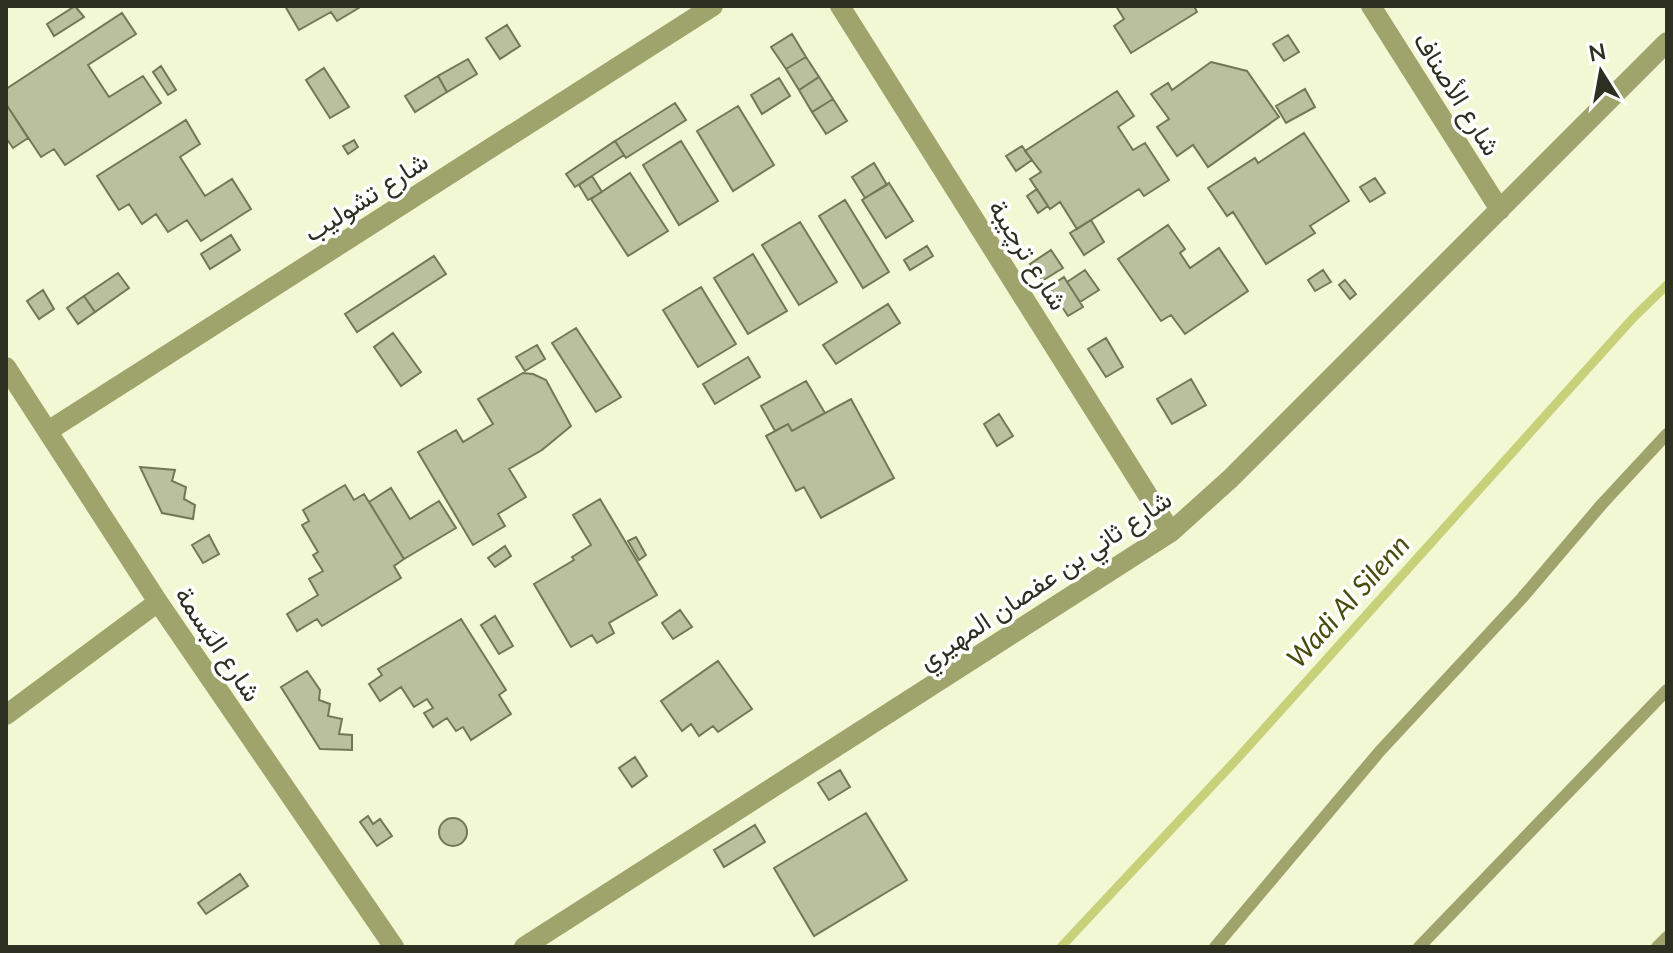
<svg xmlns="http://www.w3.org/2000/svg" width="1673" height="953" font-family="Lato,Vazirmatn,sans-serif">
<rect width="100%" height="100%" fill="#f3f8d4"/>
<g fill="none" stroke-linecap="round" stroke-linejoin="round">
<path stroke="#c7d17a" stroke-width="9" d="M1061,947L1237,759L1633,318L1667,285"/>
</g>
<path fill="#babf9c" stroke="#727757" stroke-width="2" d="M75,6L84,17L54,36L47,24Z
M285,6H362L337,21L331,12L299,30Z
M1116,6H1194L1197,12L1131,53L1114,26L1124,19Z
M122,13L136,34L88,65L109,97L143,76L161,103L65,165L54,149L41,157L6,104V89Z
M507,25L520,46L500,59L486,38Z
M792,34L806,57L786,69L771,47Z
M1288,35L1299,52L1284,61L1273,44Z
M806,57L819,77L799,90L786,69Z
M468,59L477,74L447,92L438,76Z
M1211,62L1247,71L1279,117L1208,167L1193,145L1177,156L1157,127L1169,119L1151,94L1168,83L1172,90Z
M161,66L176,90L168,95L153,72Z
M324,68L349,107L330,118L306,80Z
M438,76L447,92L415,112L405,96Z
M819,77L833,99L812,112L799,90Z
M779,78L790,96L762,114L751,95Z
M1305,89L1315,107L1286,123L1276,106Z
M1117,91L1134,116L1118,127L1133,150L1145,143L1169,180L1144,196L1139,189L1077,229L1060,202L1050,209L1030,179L1041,172L1025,151Z
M833,99L847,121L826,134L812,112Z
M675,103L686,120L626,158L615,141Z
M6,104L28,138L13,148L6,138Z
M738,106L774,165L733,191L697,131Z
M186,120L200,144L180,157L205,196L232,179L251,209L201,241L187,220L168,232L156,214L142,224L129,204L119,210L97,176Z
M1304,133L1349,201L1310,226L1315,233L1266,264L1233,212L1227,216L1208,188L1255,158L1258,163Z
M354,140L358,147L348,154L343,146Z
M615,141L624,155L575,187L566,174Z
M681,141L718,201L679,225L643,165Z
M1022,146L1032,160L1016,171L1006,156Z
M874,163L887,185L865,198L852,177Z
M630,173L668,231L628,256L591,199Z
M592,176L602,192L588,200L579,185Z
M1375,178L1385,193L1370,202L1360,187Z
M889,183L913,221L886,238L862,200Z
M1037,189L1048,206L1038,213L1027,196Z
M845,200L889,272L863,288L819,216Z
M1091,220L1104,242L1084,255L1070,233Z
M800,222L837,282L799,305L762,245Z
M1168,225L1185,249L1180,253L1190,268L1219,248L1248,291L1185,334L1171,315L1161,321L1118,259Z
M231,235L240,250L210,269L201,254Z
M927,246L933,256L910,270L904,260Z
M1051,250L1063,268L1042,281L1030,264Z
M753,254L787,311L748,334L714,278Z
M434,256L446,274L357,332L345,314Z
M1085,270L1099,290L1080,302L1067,282Z
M1323,270L1331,282L1315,291L1308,280Z
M118,273L129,288L95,312L84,296Z
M1064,277L1083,307L1068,316L1049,287Z
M1345,280L1356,294L1350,299L1339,285Z
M701,287L736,344L698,367L663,310Z
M43,290L54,309L39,319L27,301Z
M84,296L95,312L78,324L67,308Z
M888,304L900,323L836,364L823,345Z
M576,328L621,397L596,412L552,343Z
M393,333L421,372L401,386L374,347Z
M1106,338L1123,367L1106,377L1088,349Z
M537,345L545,359L525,371L516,357Z
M748,357L760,377L715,404L703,384Z
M523,373L533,374L546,380L571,426L542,450L509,469L526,497L498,514L505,526L473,545L418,452L456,430L463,442L493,424L478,399Z
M1191,379L1206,405L1172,424L1157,399Z
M806,381L825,413L792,431L788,424L775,431L761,406Z
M851,399L894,478L821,518L804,487L796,491L766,436L788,424L792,431Z
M999,414L1013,436L997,446L984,424Z
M140,467L175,470L172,481L186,487L184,499L195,505L193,519L162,513Z
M345,485L354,500L364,494L404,559L394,566L401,578L322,626L317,619L297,631L287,614L318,595L309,579L323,571L313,555L318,552L302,525L309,521L303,510Z
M391,488L410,519L439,501L456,528L404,559L369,502Z
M600,499L657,595L609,623L614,633L597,643L592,635L571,647L534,584L574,560L572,557L591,545L573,515Z
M209,535L219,554L203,563L192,545Z
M636,537L646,555L639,560L628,541Z
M505,546L511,556L495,567L488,558Z
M680,610L692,627L673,639L662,623Z
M495,616L513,646L499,654L481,625Z
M461,619L506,690L499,695L511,714L471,740L463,727L456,731L447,718L433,727L424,713L433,708L427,699L414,707L401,687L380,701L369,684L382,675L378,669Z
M718,661L752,709L718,732L713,726L699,736L691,724L682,731L661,701Z
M307,671L320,690L319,700L330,704L328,716L342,719L339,734L352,735V750L320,749L281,687Z
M635,757L647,776L632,787L619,768Z
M840,770L850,787L829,800L818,783Z
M866,813L907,880L814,936L774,868Z
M368,816L373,824L380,819L392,836L377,846L360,822Z
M439 832a14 14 0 1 1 28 0a14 14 0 1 1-28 0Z
M755,825L765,842L724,867L714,850Z
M240,874L248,886L206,914L198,903Z"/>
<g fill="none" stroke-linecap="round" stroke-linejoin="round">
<path stroke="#9ea46c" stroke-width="12" d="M1215,947L1380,751L1522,598L1602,504L1667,434
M1419,947L1667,690
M1657,947L1667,937"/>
<path stroke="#9ea46c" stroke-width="20" d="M840,6L1171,532
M1371,6L1500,210
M6,367L158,602L394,947
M48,431L713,6
M6,715L158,602
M524,947L1171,532L1230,479L1667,42"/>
</g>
<g text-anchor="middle" stroke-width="7" stroke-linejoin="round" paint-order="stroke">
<g font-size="26" fill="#2d2f21" stroke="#fff">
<text transform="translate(1457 94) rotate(58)" y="9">شارع الأصناف</text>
<text transform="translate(366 197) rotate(-33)" y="9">شارع تشوليب</text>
<text transform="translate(1028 255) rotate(58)" y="9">شارع ترچيبة</text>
<text transform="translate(1045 580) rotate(-34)" y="9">شارع ثاني بن عفصان المهيري</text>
<text transform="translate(218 644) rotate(56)" y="9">شارع البَسمة</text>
</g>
<g font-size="28" font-style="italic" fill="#474c08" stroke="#fff">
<text transform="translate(1348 601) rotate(-48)" y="10">Wadi Al Silenn</text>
</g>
</g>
<rect width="1673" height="953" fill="none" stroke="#2d2f21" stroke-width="16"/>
<g transform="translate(1601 72) rotate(349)" stroke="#ffffff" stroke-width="6" paint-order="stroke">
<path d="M0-6L14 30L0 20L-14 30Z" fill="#2d2f21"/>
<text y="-12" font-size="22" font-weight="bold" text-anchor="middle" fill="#2d2f21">N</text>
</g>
</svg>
